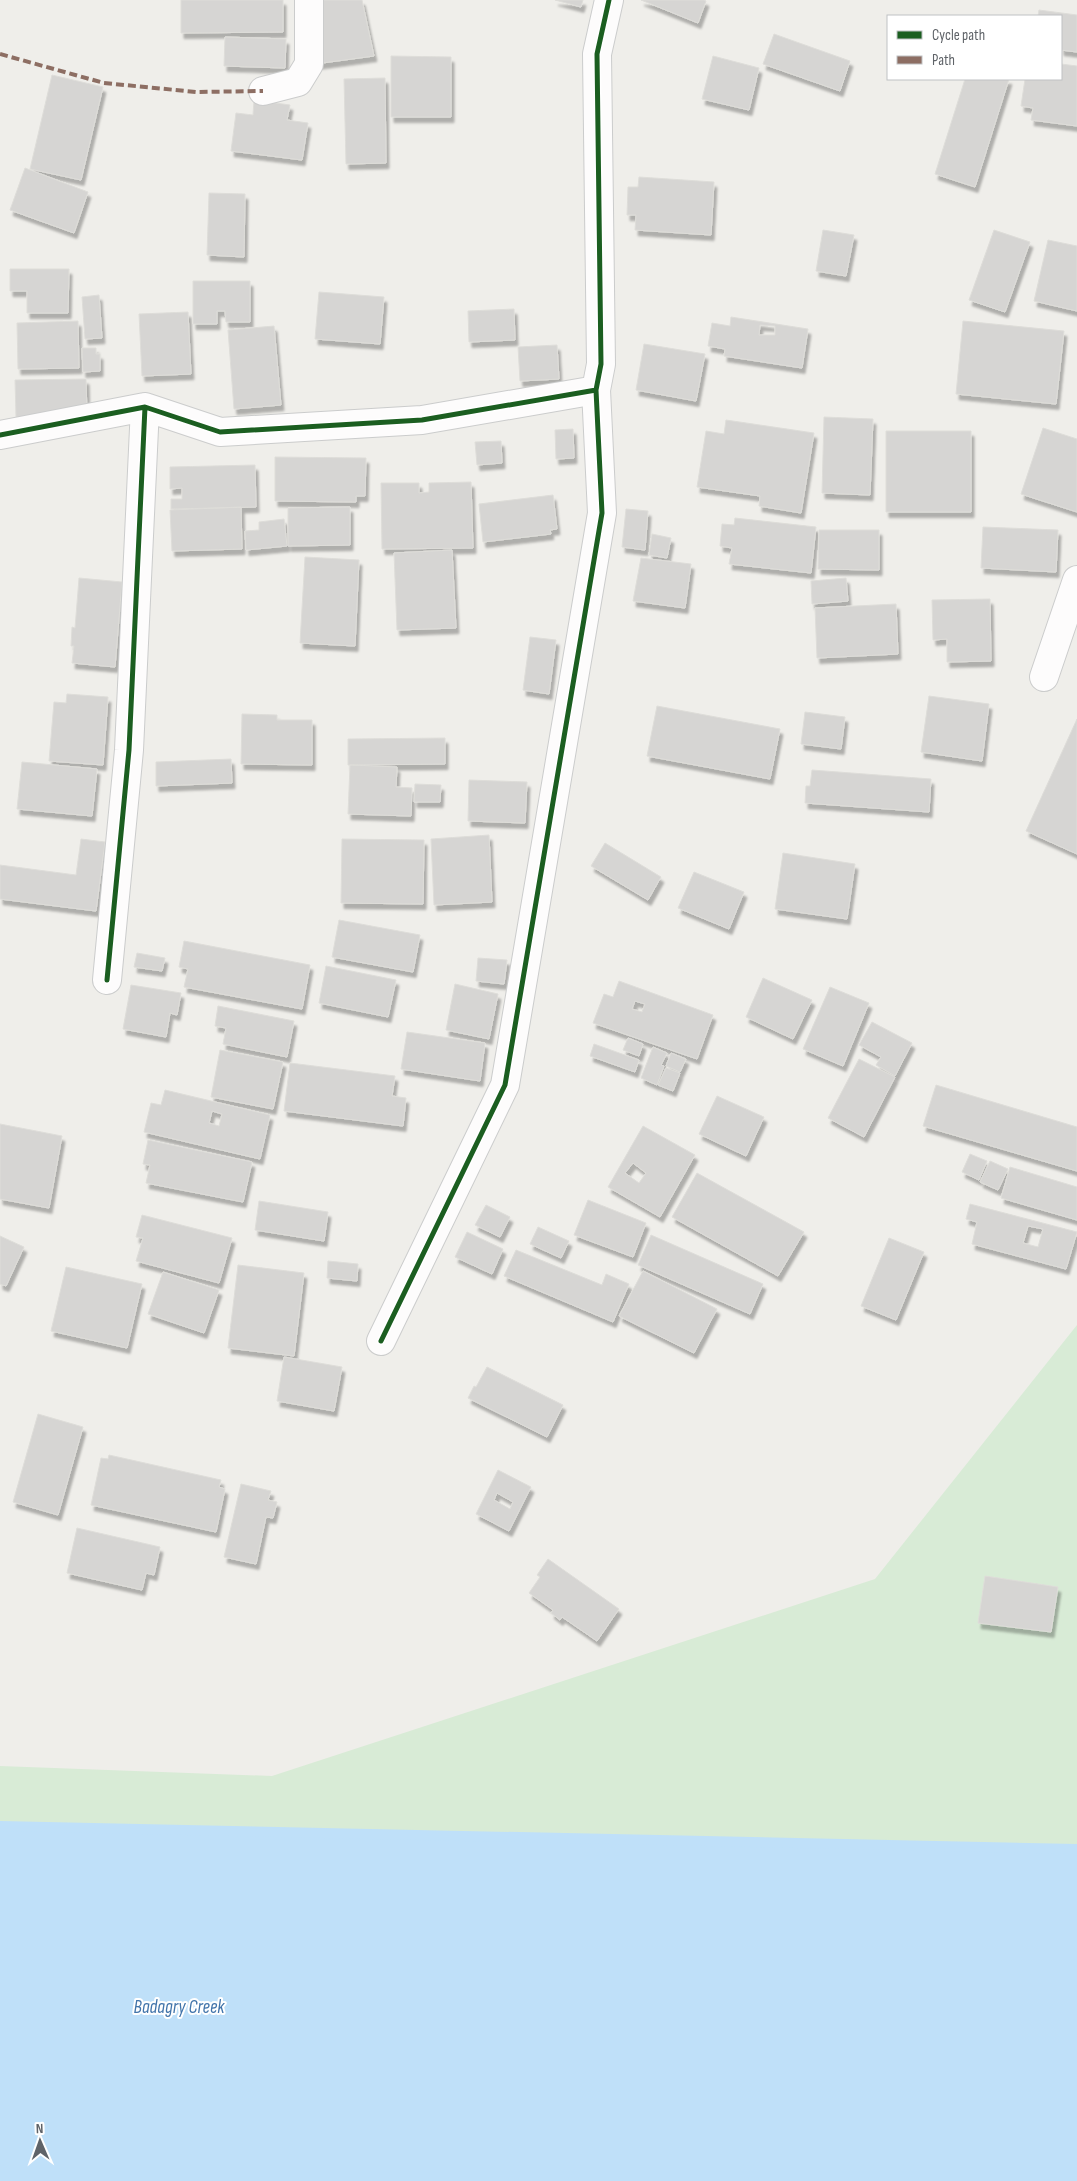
<svg xmlns="http://www.w3.org/2000/svg" width="1077" height="2181" font-family="'Sofia Sans Condensed',sans-serif">
<defs>
<filter id="shadow"><feDropShadow dx="3" dy="5.5" stdDeviation="1" flood-color="#0004"/></filter>
</defs>
<rect width="100%" height="100%" fill="#efeeea"/>
<path fill="#d8ebd6" d="M1077,1325V1849L0,1826V1766L272,1776L875,1579Z"/>
<path fill="#bfe0f9" d="M0,1826L1077,1849V2181H0Z"/>
<g fill="none" stroke-linecap="round" stroke-linejoin="round">
<path stroke="#bfe0f9" stroke-width="10" d="M0,1826L1077,1849"/>
</g>
<path fill="#d6d5d3" stroke="#deddd9" fill-rule="evenodd" filter="url(#shadow)" d="M181,0H283V32L181,33Z
M316,0H362L374,56L315,64Z
M555,0H583L581,7Z
M641,0H704L706,1L698,23Z
M1039,10L1077,15V52L1061,50V16H1038Z
M774,34L850,61L840,91L763,64Z
M225,37L286,39L285,68L224,66Z
M391,56L451,57V117H391Z
M713,56L759,68L749,110L702,99Z
M1061,64L1077,66V126L1031,120L1033,108L1021,106L1025,79H1061Z
M52,75L103,87L81,180L30,169Z
M385,78L386,163L346,164L344,79Z
M965,79H1009L975,187L935,174Z
M254,100L290,105L287,120L308,123L302,160L231,151L236,113L253,115Z
M25,168L88,192L74,233L10,210Z
M639,177L714,182L711,235L635,230L636,215H627L628,187H638Z
M209,193L245,194L244,257L207,255Z
M823,230L854,235L846,276L816,271Z
M994,230L1030,242L1005,312L969,300Z
M1048,240L1077,246V311L1034,301Z
M10,269H69L68,313H27V291H10Z
M193,281H250V322H226L225,311H217V324H193Z
M319,292L384,297L380,344L315,339Z
M99,295L102,338L85,339L82,297Z
M514,309L515,340L469,342L468,311Z
M188,312L191,374L142,376L139,314Z
M731,317L808,329L802,368L724,356L725,349L708,346L712,323L730,326ZM760,325L775,326V335H759Z
M78,321L79,368L18,369L17,323Z
M963,321L1064,331L1056,404L956,394Z
M274,326L281,405L234,409L228,330Z
M644,344L705,354L696,401L636,390Z
M557,345L559,379L520,381L518,347Z
M82,348H96V354H100V371L83,372Z
M86,379L87,415L16,417L15,380Z
M824,417L873,419L870,495L822,493Z
M726,420L814,433L801,513L759,506L760,496L697,487L706,431L724,434Z
M1043,428L1077,439V512L1021,494Z
M573,429L574,458L556,459L555,430Z
M886,431H971V512H886Z
M501,441L502,463L477,465L475,442Z
M275,457L366,458L365,496H356V502L275,501Z
M255,465L256,507L171,509V499H182V488L170,489V467Z
M471,482L473,548L382,549L381,483H419V493L429,492V483Z
M553,495L557,529L550,530L551,534L483,542L479,504Z
M241,507L242,549L172,551L170,510Z
M350,507V545L288,546V508Z
M626,509L648,511L645,550L622,547Z
M735,518L816,527L811,573L729,564L732,548L720,546L722,524L734,525Z
M284,519L287,546L246,550L245,531L259,530V522Z
M983,527L1058,530L1056,572L981,568Z
M819,530H879V570L818,569Z
M652,534L671,538L667,558L649,555Z
M452,550L456,628L397,630L394,553Z
M305,557L359,560L355,646L300,643Z
M641,558L691,564L685,608L633,601Z
M79,578L122,582L115,667L72,663L74,646H71L72,627L75,628Z
M846,578L848,601L812,604L811,581Z
M990,599L991,661L947,662V639L933,640L932,600Z
M896,604L898,654L817,658L815,608Z
M530,637L556,640L549,694L523,690Z
M67,694L108,697L103,765L49,761L54,702L66,703Z
M929,696L989,704L982,761L921,752Z
M657,706L780,729L770,779L647,756Z
M805,712L845,717L841,749L801,744Z
M242,714L277,715V720H312V765L241,764Z
M1077,719V854L1026,831Z
M445,738V764L348,765V739Z
M231,759L232,783L156,786V762Z
M22,762L97,769L92,816L17,809Z
M350,765L397,767L396,787L412,788L411,816L348,814Z
M812,770L931,779L929,812L805,803L806,786H810Z
M469,780L527,782L525,823L468,821Z
M415,784L441,785L440,802H414Z
M489,835L492,902L434,905L431,839Z
M81,839L105,842L96,911L0,899V865L76,875Z
M342,839L424,840L423,904L341,903Z
M605,843L661,877L648,900L591,866Z
M783,853L855,864L847,919L775,909Z
M694,872L744,892L729,929L678,908Z
M339,920L420,935L413,972L332,957Z
M184,941L310,965L302,1009L184,987L188,969L179,967Z
M137,953L165,958L162,971L134,967Z
M478,958L507,960L504,984L476,981Z
M326,966L396,980L388,1017L319,1003Z
M763,978L812,1000L793,1039L746,1017Z
M619,981L713,1015L697,1059L593,1023L604,994L613,997ZM635,1001L645,1004L642,1012L632,1009Z
M455,984L498,994L489,1039L446,1030Z
M131,985L181,993L177,1015L170,1013L166,1037L123,1029Z
M830,987L869,1003L843,1066L803,1049Z
M218,1006L294,1021L287,1057L223,1044L226,1028L215,1026Z
M872,1022L912,1043L895,1076L876,1065L881,1057L859,1045Z
M407,1032L485,1043L480,1081L401,1069Z
M628,1038L643,1044L639,1056L623,1050Z
M594,1044L639,1060L635,1072L590,1056Z
M653,1047L667,1053L661,1065L664,1066L657,1085L641,1078Z
M220,1050L283,1062L273,1109L211,1097Z
M671,1053L686,1059L680,1072L666,1066Z
M859,1059L895,1077L864,1137L828,1118Z
M290,1063L395,1076L392,1096L406,1098L403,1126L284,1111Z
M666,1068L680,1073L673,1091L658,1085Z
M936,1085L1077,1127V1171L923,1126Z
M165,1090L270,1115L260,1159L144,1132L151,1103L161,1105Z
M717,1096L764,1117L746,1156L699,1134Z
M212,1111L222,1114L219,1126L209,1123Z
M0,1124L62,1136L49,1208L0,1199Z
M643,1126L695,1155L660,1217L608,1187ZM633,1163L646,1173L639,1183L625,1173Z
M148,1140L252,1162L243,1202L146,1183L150,1165L143,1164Z
M970,1154L987,1161L979,1180L962,1172Z
M990,1161L1008,1169L998,1190L980,1182Z
M1010,1167L1077,1187V1220L1001,1198Z
M697,1173L804,1232L778,1276L672,1217Z
M588,1200L646,1223L633,1257L574,1235Z
M259,1201L328,1212L324,1241L255,1230Z
M970,1204L1077,1232L1066,1269L972,1244L977,1222L966,1219Z
M486,1205L510,1217L500,1237L475,1225Z
M142,1215L232,1238L219,1283L136,1261L143,1238L136,1237Z
M1028,1226L1043,1229L1038,1247L1023,1243Z
M538,1227L569,1241L561,1258L530,1244Z
M467,1232L503,1249L492,1274L455,1257Z
M651,1235L763,1284L750,1314L638,1265Z
M0,1236L24,1247L6,1286L0,1284Z
M889,1238L924,1252L896,1320L861,1306Z
M516,1250L602,1285L606,1274L629,1284L613,1322L504,1276Z
M328,1261L358,1264L357,1281L327,1278Z
M238,1265L304,1273L294,1356L228,1348Z
M66,1267L142,1284L127,1348L51,1331Z
M643,1271L717,1309L694,1353L619,1316Z
M163,1272L219,1290L204,1333L148,1314Z
M284,1357L342,1367L334,1411L277,1401Z
M487,1367L563,1405L547,1437L468,1398L474,1386L476,1387Z
M38,1414L83,1427L58,1515L13,1502Z
M109,1455L221,1480L219,1487L225,1489L216,1532L91,1505L101,1458L108,1459Z
M498,1470L531,1487L509,1531L476,1514Z
M241,1484L271,1491L268,1500L277,1502L273,1518L266,1517L256,1564L224,1557Z
M497,1493L513,1502L510,1509L494,1500Z
M77,1528L160,1547L154,1575L146,1573L142,1590L67,1573Z
M548,1559L619,1609L597,1641L562,1617L560,1620L551,1613L553,1610L529,1593L540,1577L537,1575Z
M985,1576L1058,1587L1051,1632L978,1623Z"/>
<g fill="none" stroke-linecap="round" stroke-linejoin="round">
<defs>
<path id="minor" d="M263,91L298,82L309,64V0
M0,435L145,407L220,432L422,420L596,390
M1044,677L1077,580
M107,980L129,750L145,407
M381,1341L505,1085L602,513L596,390L601,364L597,54L609,0"/>
</defs>
<use href="#minor" stroke="#cbcccc" stroke-width="30"/>
<use href="#minor" stroke="#fdfcfc" stroke-width="28"/>
<path stroke="#8d6e63" stroke-width="4" stroke-dasharray="8 4" stroke-linecap="butt" d="M0,54L104,83L196,92L263,91"/>
<defs>
<path id="cycleway" d="M0,435L145,407L220,432L422,420L596,390
M107,980L129,750L145,407
M381,1341L505,1085L602,513L596,390L601,364L597,54L609,0"/>
</defs>
<use href="#cycleway" stroke="#fff" stroke-width="8"/>
<use href="#cycleway" stroke="#1b5e20" stroke-width="5"/>
</g>
<g text-anchor="middle" stroke-width="4" stroke-linejoin="round" paint-order="stroke">
<g font-size="19" font-style="italic" fill="#4174aa" stroke="#fff">
<text x="179" y="2013">Badagry Creek</text>
</g>
</g>
<rect x="887" y="15" width="175" height="65" fill="#ffffff" stroke="#bfc1c3"/>
<rect x="897" y="31" width="25" height="8" fill="#1b5e20" stroke="#bfc1c3"/>
<text x="932" y="40" font-size="15" fill="#5f6368">Cycle path</text>
<rect x="897" y="56" width="25" height="8" fill="#8d6e63" stroke="#bfc1c3"/>
<text x="932" y="65" font-size="15" fill="#5f6368">Path</text>
<g transform="translate(40 2141) rotate(358)" stroke="#ffffff" stroke-width="4" paint-order="stroke">
<path d="M0-4L9 19L0 12L-9 19Z" fill="#5f6368"/>
<text y="-8" font-size="14" font-weight="bold" text-anchor="middle" fill="#5f6368">N</text>
</g>
</svg>
